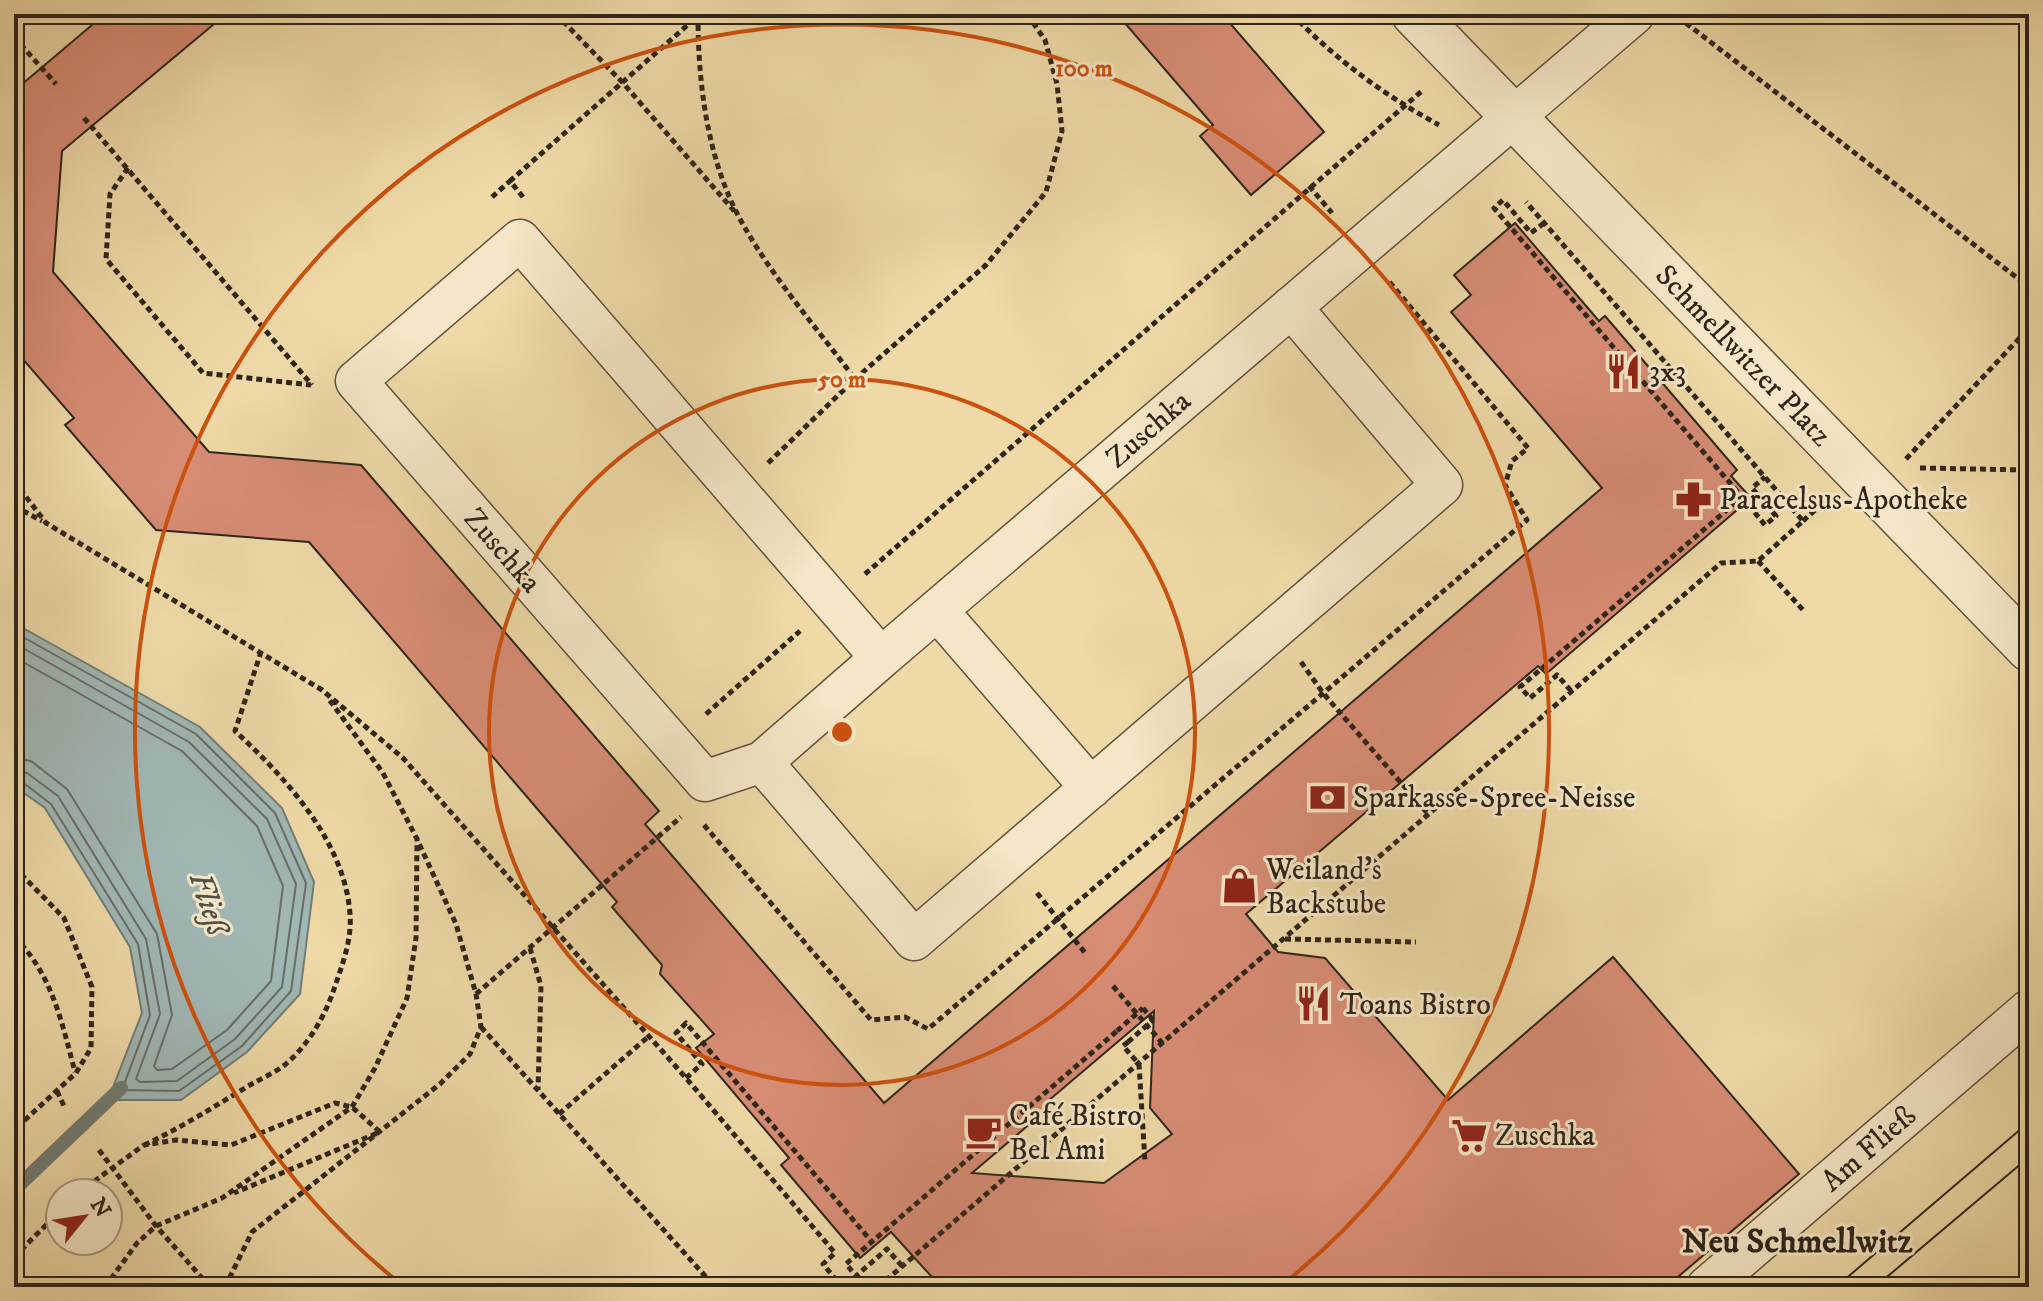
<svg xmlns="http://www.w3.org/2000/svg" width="2043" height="1301" font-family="'IM FELL DW Pica',serif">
<rect width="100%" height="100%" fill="#eed9a7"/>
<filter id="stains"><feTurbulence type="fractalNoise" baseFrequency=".0025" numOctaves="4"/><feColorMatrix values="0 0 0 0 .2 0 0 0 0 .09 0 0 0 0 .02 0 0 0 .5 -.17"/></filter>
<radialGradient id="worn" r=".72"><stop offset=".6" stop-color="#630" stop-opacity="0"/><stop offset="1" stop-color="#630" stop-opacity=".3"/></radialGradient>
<path fill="#a0b7b4" stroke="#727d76" stroke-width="2" d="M14,623L200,727L282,808L314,882L300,994L247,1052L181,1100H108L142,1013L130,947L45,808L14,786Z"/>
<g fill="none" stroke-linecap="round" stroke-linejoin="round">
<path stroke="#676e67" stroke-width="2" d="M14,632L196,734L275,813L306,883L291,991L242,1046L179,1091L122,1090L150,1015L138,944L51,804L21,781L14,780
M14,643L189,742L267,819L296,884L282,987L235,1039L177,1081L140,1082L136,1079L160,1014L146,939L58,796L27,773L14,770
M14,657L182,751L257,826L283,886L271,981L227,1030L172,1069L157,1070L154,1066L172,1015L157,934L67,789L31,761L14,758"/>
<path stroke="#727d76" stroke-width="14" d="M14,1190L121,1088"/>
</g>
<path fill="#d78c74" stroke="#2e251a" stroke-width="2" fill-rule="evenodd" d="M105,14H226L62,151L53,272L209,452L361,465L659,811L645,824L884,1103L1602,488L1451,312L1471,295L1454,275L1515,223L1599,321L1605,316L1737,470L1731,476L1751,498L1546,674L1538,666L1246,914L1278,952L1325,958L1448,1100L1613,957L1799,1174L1666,1287H941L891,1232L860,1258L781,1165L789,1158L696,1048L714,1034L660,974L662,965L612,907L617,902L309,542L156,530L65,425L74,418L14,349V91ZM1154,1011L1150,1108L1172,1134L1104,1183L972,1173L1052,1105L1048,1101Z
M1117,14H1222L1324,132L1251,195L1200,136L1213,125Z"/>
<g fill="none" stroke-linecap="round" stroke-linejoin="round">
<defs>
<path id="minor" d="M1291,307L1442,485L914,940L762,762L705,781L356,381L520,240L881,658L1634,14
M937,610L1091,788
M762,762L881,658
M1707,1287L2029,1010"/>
<path id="tertiary" d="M1414,14L2029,649"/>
</defs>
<use href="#minor" stroke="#5e523d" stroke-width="43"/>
<use href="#tertiary" stroke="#5e523d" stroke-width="47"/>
<path stroke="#2e251a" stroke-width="5" stroke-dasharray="6 4" stroke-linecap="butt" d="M556,14L623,83L735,212
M1292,14C1335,59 1384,95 1439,125
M698,15C698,83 707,158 740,219C771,276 816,327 855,379
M1678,17L2029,287
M14,37L56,84
M84,118L312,385
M128,168L110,194L106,259L203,373L311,385
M1309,186L1332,213
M492,197L510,181
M523,197L510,181L698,16
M1544,223L1531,233L1503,200L1494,208L1742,497L1520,687L1530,698L1557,675L1572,692
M1906,459L2029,328
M768,463L855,379L986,265L1046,192L1062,131L1057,84L1045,40L1027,14
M1920,468L2029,470
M14,481L46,523L322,690L403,758L686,1078L835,1253L823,1264L842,1287
M1742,497L1765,525L1776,516L1752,488L1765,477
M14,506L42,521
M1803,521L1824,502
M1758,561L1804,611
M865,574L1423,90
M1301,662L1323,693L1429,815
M706,714L800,631
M704,825L871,1020L905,1017L928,1029L1527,520L1505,485L1512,461L1528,448L1387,279
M14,867L64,918L92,987L91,1048L76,1073L14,1130
M1037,893L1086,954
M14,937C52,973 62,1023 75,1072
M1285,939L1416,942
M530,948L541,986L538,1090
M1113,986L1163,1044
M476,994L681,817
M1143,1008L1153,1020
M481,1027L715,1287
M1128,1042L1123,1046L1139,1064L1145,1162
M686,1078L702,1064L676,1033L686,1023L872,1242
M57,1091L64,1106
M559,1114L649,1036
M144,1145C181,1128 215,1106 250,1085C262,1078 277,1072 287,1063C310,1043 326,1014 335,986C343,963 352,939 350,914C345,842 286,778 235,731L261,652
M99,1150L156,1226L210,1287
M78,1193L144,1145L176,1140L231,1145L335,1103L352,1107L380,1132L234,1193
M14,1257L60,1211
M902,1266L887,1249L856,1276L846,1264L1117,1031
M105,1287L137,1243L156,1226L222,1198L352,1107L375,1068L407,998L416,938L417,840
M225,1287L252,1232L440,1084L470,1054L481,1027L476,994L456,924L417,839L383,773L328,698
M878,1287L1721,563L1758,561L1803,521L1526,202"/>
<use href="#minor" stroke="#f4e6c6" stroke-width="40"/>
<use href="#tertiary" stroke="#f4e6c6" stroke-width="44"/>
<path stroke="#2e251a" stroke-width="2" d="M1836,1287L2029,1122
M1875,1287L2029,1157"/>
<path stroke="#2e251a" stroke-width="5" stroke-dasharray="6 4" stroke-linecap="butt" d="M1117,1031L1143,1008
M1128,1042L1153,1020"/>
</g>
<g fill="none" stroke="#cc510e" stroke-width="4">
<circle cx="842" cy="732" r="353"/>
<path d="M402 1285A707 707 0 1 1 1282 1285"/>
</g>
<defs>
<symbol id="restaurant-bare" viewBox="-9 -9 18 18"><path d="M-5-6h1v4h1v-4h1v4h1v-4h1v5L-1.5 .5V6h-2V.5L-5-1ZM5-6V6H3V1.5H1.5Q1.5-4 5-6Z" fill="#8f2418" stroke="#f4e6c6" stroke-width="2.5" paint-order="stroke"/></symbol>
<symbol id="pharmacy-bare" viewBox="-9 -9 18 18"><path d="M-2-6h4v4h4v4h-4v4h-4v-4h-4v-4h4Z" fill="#8f2418" stroke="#f4e6c6" stroke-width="2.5" paint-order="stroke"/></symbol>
<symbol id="bank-bare" viewBox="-9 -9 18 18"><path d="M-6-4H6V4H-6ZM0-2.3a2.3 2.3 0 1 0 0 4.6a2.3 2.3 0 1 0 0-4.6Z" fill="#8f2418" stroke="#f4e6c6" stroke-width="2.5" paint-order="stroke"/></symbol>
<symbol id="shop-bare" viewBox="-9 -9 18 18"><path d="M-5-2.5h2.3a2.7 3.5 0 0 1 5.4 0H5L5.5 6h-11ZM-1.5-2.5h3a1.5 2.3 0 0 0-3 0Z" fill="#8f2418" stroke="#f4e6c6" stroke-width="2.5" paint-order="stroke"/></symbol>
<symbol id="cafe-bare" viewBox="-9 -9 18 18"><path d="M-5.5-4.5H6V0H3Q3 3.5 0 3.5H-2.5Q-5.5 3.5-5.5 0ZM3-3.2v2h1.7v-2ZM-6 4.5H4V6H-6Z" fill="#8f2418" stroke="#f4e6c6" stroke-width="2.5" paint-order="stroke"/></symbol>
<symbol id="supermarket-bare" viewBox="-9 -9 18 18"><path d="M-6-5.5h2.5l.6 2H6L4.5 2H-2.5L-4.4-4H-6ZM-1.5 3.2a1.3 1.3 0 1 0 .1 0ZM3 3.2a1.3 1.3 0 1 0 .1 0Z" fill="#8f2418" stroke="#f4e6c6" stroke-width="2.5" paint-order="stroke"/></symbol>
</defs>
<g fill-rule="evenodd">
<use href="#restaurant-bare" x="1598" y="346" width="51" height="51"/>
<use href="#pharmacy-bare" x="1668" y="474" width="51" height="51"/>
<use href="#bank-bare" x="1302" y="772" width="51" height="51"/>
<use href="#shop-bare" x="1214" y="860" width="51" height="51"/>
<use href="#restaurant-bare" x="1288" y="978" width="51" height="51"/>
<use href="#cafe-bare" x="958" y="1106" width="51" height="51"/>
<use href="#supermarket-bare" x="1444" y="1110" width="51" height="51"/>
</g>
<g text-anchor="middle" stroke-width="6" stroke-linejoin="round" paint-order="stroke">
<g font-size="30" fill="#2e251a" stroke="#f4e6c6">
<text transform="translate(1744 355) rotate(46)" y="10">Schmellwitzer Platz</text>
<text transform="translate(1148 429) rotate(-41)" y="10">Zuschka</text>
<text transform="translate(503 550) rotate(49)" y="10">Zuschka</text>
<text transform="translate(1868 1148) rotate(-41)" y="10">Am Fließ</text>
</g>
<g font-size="30" fill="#2e251a" stroke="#f4e6c6" text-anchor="start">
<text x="1649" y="381">3x3</text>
<text x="1719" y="509">Paracelsus-Apotheke</text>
<text x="1353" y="807">Sparkasse-Spree-Neisse</text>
<text x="1266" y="879">Weiland's<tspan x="1266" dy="34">Backstube</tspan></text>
<text x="1340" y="1014">Toans Bistro</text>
<text x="1009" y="1125">Café Bistro<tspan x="1009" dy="34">Bel Ami</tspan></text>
<text x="1495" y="1145">Zuschka</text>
</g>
<g font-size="32" font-style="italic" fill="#505148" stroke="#f4e6c6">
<text transform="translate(210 903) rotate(71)" y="11">Fließ</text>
</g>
<g font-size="34" font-weight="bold" fill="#2e251a" stroke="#f4e6c6">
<text x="1797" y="1252">Neu Schmellwitz</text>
</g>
</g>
<circle cx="842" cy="732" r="12" fill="#cc510e" stroke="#f4e6c6" stroke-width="4"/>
<g font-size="24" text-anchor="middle" font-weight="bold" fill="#cc510e" stroke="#f4e6c6" stroke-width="6" stroke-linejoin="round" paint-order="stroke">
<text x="1084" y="76">100 m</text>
<text x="842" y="387">50 m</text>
</g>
<rect width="2043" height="1301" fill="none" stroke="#eed9a7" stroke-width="48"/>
<rect x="16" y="16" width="2011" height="1269" fill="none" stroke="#2e251a" stroke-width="4"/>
<rect x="24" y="24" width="1995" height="1253" fill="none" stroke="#2e251a" stroke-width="2"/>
<g transform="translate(84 1217) rotate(60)"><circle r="38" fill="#f4e6c6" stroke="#a59981" stroke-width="2"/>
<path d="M0-6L14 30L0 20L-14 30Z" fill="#8f2418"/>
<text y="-12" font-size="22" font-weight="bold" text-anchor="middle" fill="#2e251a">N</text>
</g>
<rect width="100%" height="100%" filter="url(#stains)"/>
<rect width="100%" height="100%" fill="url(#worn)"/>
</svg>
